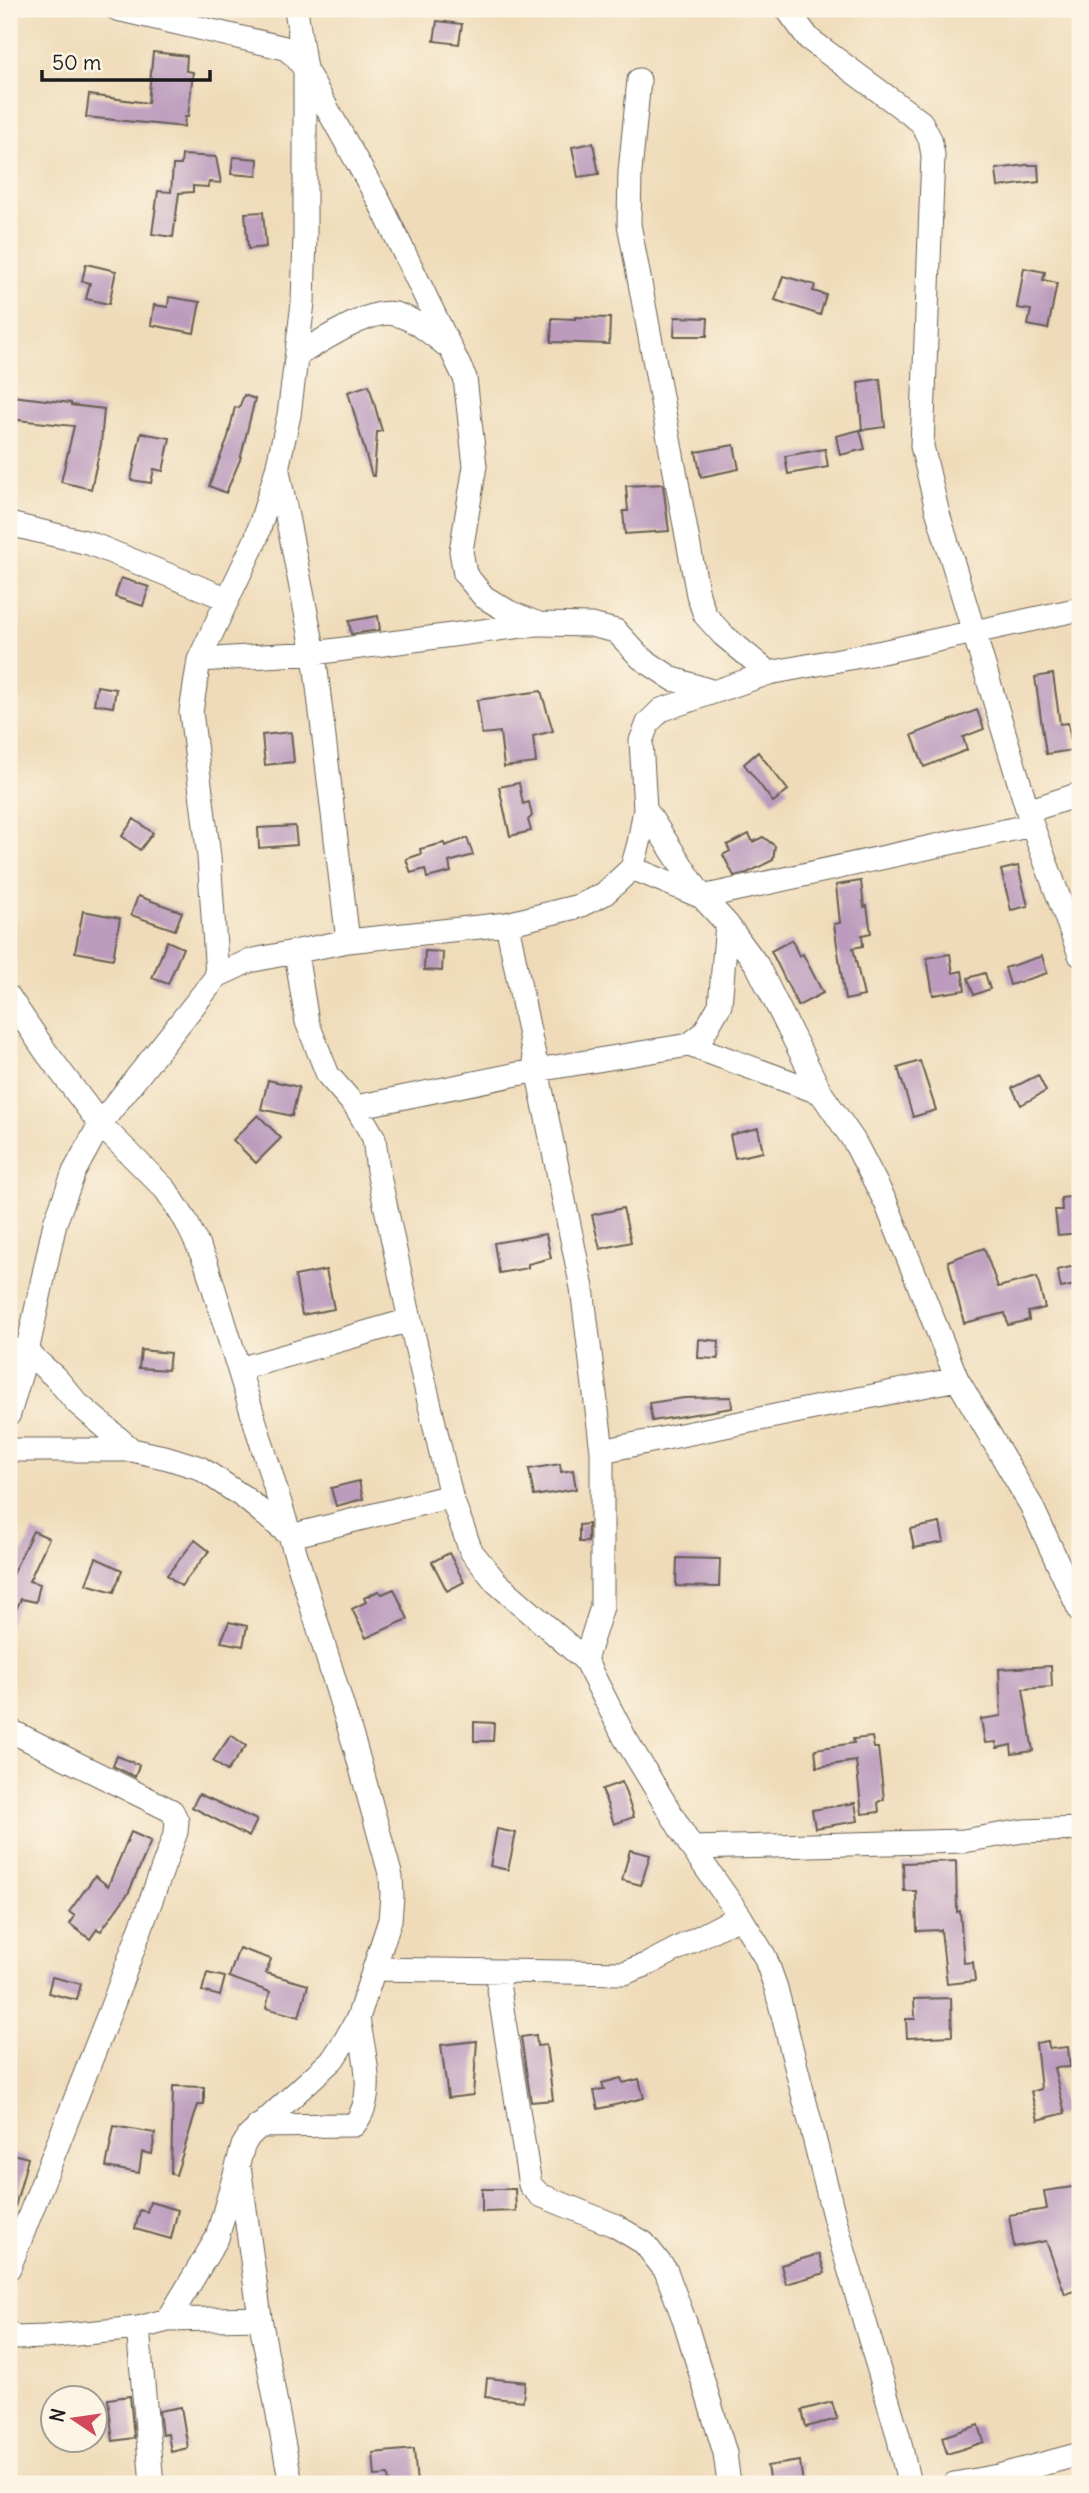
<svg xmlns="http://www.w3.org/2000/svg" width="1089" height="2493" font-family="Delius,sans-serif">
<rect width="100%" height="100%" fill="#fcf5e5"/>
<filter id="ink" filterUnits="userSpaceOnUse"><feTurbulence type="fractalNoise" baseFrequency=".0143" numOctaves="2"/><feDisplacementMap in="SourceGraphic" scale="14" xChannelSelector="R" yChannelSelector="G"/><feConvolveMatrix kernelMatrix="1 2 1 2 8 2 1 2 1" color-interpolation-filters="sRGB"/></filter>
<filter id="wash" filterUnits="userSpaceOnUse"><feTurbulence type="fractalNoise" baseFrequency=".00686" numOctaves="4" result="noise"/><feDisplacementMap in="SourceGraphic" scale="28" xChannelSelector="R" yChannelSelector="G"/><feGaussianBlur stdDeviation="1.57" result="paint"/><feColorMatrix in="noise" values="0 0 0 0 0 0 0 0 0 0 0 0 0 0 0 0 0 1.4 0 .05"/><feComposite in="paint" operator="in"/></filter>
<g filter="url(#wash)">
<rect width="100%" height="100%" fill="#efdbb9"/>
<g id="blocks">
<path fill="#bc9bbe" d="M437,21L462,24L459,44L434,41Z
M153,52L187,56L186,71L193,72L188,117H185L184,127L86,117L89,95L148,103Z
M593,143L599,174L578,177L572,147Z
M182,155L216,157L221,183L209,182L208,187L193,186V192L179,193L173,237L152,234L158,191L171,192L173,165H181Z
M233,157L258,159L257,176L231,174Z
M1026,165H1038L1039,182L998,187L996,169Z
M263,212L266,247L248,249L245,213Z
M86,264L116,271L109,304L86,299L90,283L82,281Z
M1024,268L1045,272L1043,280L1057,283L1048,329L1028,325L1031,310L1017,308Z
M783,276L815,285L813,291L826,295L820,315L775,300Z
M169,297L200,302L194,333L151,325L154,305L168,307Z
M575,317L610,318L609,344L551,342L552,318L575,319Z
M675,317L708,318L707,336H674Z
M880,379L885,427L862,430L858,382Z
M369,385L382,431L377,432L374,476H372L348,392Z
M244,395L255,399L240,460L226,493L209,486L228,437L235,407L239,408Z
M12,396L71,403V405L104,409L101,444L91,489L61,482L74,426L9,419Z
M860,430L865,449L840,455L836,436Z
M141,433L170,438L163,471L154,469L151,483L131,480Z
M734,445L739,469L701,477L696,452Z
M825,449L828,467L788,474L785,456Z
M663,484L669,531L625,534L623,511H628L626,486Z
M121,578L149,587L143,606L115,597Z
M378,616L380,630L351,634L349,621Z
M1053,674L1060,724L1068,723L1073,750L1046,754L1035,677Z
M97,686L116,689L113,707L94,704Z
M541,691L553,731L533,736L536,763L504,767L500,732L482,734L477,700Z
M977,710L984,729L963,737L967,750L924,767L912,735Z
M291,732L294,762L265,765L262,735Z
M758,752L788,790L773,802L744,764Z
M519,783L523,804L529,802L532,816L528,820L531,831L510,836L499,787Z
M134,819L153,833L140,850L122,836Z
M295,826L297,845L259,848L258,828Z
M749,834L753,842L763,837L775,846L773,860L747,873L734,876L723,855L730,851L727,845Z
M467,838L473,855L449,862L451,872L427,878L425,869L411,873L406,859L421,854L420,849L444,843L445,846Z
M1018,866L1028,906L1011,910L1001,870Z
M861,881L864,907L867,906L871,933L862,935L863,946L853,948L864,996L845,1000L834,924L840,923L836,885Z
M138,896L182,912L175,930L131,915Z
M83,911L120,918L113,959L75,952Z
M792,940L799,956L803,954L823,993L798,1006L771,951Z
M167,941L183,948L168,984L152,978Z
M425,951L443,952L442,971L424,970Z
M950,954L953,973L962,971L965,990L933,995L927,958Z
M1042,956L1047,973L1010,985L1005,968Z
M985,973L990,989L974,995L968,978Z
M920,1061L936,1110L913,1117L898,1068Z
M1038,1075L1046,1091L1021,1105L1012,1088Z
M268,1080L299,1087L292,1116L261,1109Z
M258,1115L281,1138L256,1163L233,1140Z
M758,1128L763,1152L735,1158L730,1135Z
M1079,1196L1080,1233L1058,1235L1055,1210H1062L1061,1198Z
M623,1208L631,1242L600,1249L592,1215Z
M546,1234L551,1258L528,1264V1268L499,1273L494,1243Z
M984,1248L998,1287L1037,1277L1045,1308L1028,1312L1029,1320L1008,1325L1005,1313L964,1323L948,1261Z
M1080,1265V1284L1061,1288L1057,1270Z
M326,1270L334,1309L302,1315L295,1276Z
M699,1339L719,1341L718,1359L698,1358Z
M141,1350L170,1353L168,1370L139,1368Z
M731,1397L732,1408L652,1421L649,1403L684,1398Z
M560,1464L561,1472L573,1470L576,1489L534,1496L529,1469Z
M359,1481L363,1499L336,1506L331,1488Z
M940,1523L944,1542L914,1548L910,1529Z
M588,1524V1542H579V1525Z
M33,1531L49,1538L29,1581L40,1584L36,1602L21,1599L9,1625V1576L11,1577Z
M195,1540L209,1551L181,1586L167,1575Z
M449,1553L464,1582L447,1591L432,1562Z
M96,1558L122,1570L114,1592L86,1584Z
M677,1558L720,1559L719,1587L676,1586Z
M394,1589L408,1619L366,1638L352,1609L366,1602L364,1598L378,1591L382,1594Z
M229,1622L247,1626L243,1646L221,1642Z
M1051,1666L1052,1687L1023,1689L1033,1751L1012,1754L1011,1745L997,1748L996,1742L985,1743L981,1719L1001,1716L999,1669Z
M474,1722L494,1723L493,1741H474Z
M231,1735L246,1746L227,1771L213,1761Z
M872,1737L874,1748H878L884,1799L878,1802L879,1812L862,1814L856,1761L817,1767L815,1749L854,1743L853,1739Z
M117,1756L139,1765L135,1777L113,1766Z
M622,1782L634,1817L614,1824L602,1789Z
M199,1794L257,1820L249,1837L192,1807Z
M855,1803L858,1821L815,1828L812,1810Z
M497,1829L516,1833L508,1870L490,1866Z
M131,1832L151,1841L129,1892L101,1931L97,1929L90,1939L70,1924L75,1916L69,1912L95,1876L108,1886Z
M630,1850L650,1855L641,1885L622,1880Z
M956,1861L957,1912L960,1911L964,1963L973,1962L975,1981L947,1984L941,1930L917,1931L916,1891H904L903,1863Z
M239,1948L271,1959L266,1973L308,1985L299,2017L266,2008L270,1992L229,1977Z
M207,1973L225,1977L220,1996L202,1991Z
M52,1977L81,1984L77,2000L48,1993Z
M951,1998L952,2036L907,2038L906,2019H915L914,1999Z
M536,2035L537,2046L546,2045L553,2100L531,2102L521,2037Z
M477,2041L473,2095L448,2098L441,2045Z
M1048,2041L1049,2049L1068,2047L1070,2067L1054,2068L1065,2113L1038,2120L1031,2092L1041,2089L1036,2043Z
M621,2078L623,2083L639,2079L644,2098L598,2109L594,2091L604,2089L602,2083Z
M173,2086L204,2087V2105H198L176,2175L171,2174Z
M114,2126L155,2133L152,2154L142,2152L139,2173L106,2167Z
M9,2153L28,2158L15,2207L9,2206Z
M1080,2186V2289L1065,2294L1046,2241L1014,2247L1009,2215L1047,2209L1044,2191Z
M482,2189H515L516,2211L482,2212Z
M150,2202L178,2210L171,2239L135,2229L140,2210L147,2212Z
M819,2254L825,2273L786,2284L781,2265Z
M487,2378L525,2382L523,2401L485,2397Z
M130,2396L134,2438L113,2441L108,2399Z
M832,2402L837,2419L806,2427L802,2410Z
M181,2407L188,2448L171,2452L168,2434L162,2435L159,2411Z
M979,2425L984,2442L947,2454L942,2437Z
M414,2449L417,2484H389L388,2475L375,2476L373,2453Z
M800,2461L803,2484H770L767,2466Z"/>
</g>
</g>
<g filter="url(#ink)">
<use href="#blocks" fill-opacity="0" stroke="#665f53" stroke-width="2"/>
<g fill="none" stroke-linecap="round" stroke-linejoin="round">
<defs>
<path id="street" d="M117,9L285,48L295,56L305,69L379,201L465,378L475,466L461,551L465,574L484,597L509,612L539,624L591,625L616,631L641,658L673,679L714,692
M787,9L809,39L921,122L930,139L933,155L922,446L937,510L1032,825L1080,955
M639,80L630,172L629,224L698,595L705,615L723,635L769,673
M297,355C321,342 369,308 395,314C415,319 430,333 446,345
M278,471L314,653L348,941
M9,524L89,543L228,599
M199,660L314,653L537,624
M645,809L702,897L1032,825
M1028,811L1080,794
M632,868L702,897L727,924L757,965L821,1093L854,1141L886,1203L957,1379L1031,1505L1080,1611
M507,924L582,1288L602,1451V1607L585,1660
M296,953L307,1022L328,1075L356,1107L374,1138L378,1171L410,1320L451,1496L471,1551L496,1582L585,1660L625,1738L692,1848L740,1916L765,1957L776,1988L836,2224L898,2435L909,2484
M217,976L209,857L191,712L199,660L256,539L277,469L289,415L303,303L305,235V69L296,9
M9,997L46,1052L100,1124L166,1190L186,1221L206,1263L356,1750L391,1877L392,1896L390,1920L358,2018L346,2039L333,2059L249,2136L243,2146L217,2238L168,2320
M689,1045L821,1093
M356,1107L537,1070L689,1045L704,1033L720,1005L727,924
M9,1349L27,1352L56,1378L77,1403L132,1450L168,1458L200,1468L245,1498L291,1536
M239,1369L410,1320
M9,1414L27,1352L55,1223L74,1172L100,1124L217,976L249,961L348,941L507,924L579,906L604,894L632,868L639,843L645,809L641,741L648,723L661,710L769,673L882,652L1080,609
M9,1450H132
M602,1451L957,1379
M291,1536L451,1496
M9,1730L172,1811L177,1821L176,1832L114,2001L9,2268
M692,1848L963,1841L1023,1831L1080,1829
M374,1969L624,1973L648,1964L740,1916
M496,1971L530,2185L540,2195L614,2225L644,2243L666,2271L685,2322L725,2453L729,2484
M258,2126L354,2125C378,2096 363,2052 358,2018
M240,2173L260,2318L291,2484
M138,2328L152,2484
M9,2333L15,2338L45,2337L138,2328L168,2320L260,2318
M954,2484L998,2476L1080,2454"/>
</defs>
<use href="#street" stroke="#665f53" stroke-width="25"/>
<use href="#street" stroke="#fff" stroke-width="23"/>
</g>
</g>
<rect width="1089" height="2493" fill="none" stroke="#fcf5e5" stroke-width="35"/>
<g transform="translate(74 2419) rotate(283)"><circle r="33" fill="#fcf5e5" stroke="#a29e95" stroke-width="2"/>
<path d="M0-5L12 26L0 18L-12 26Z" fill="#d1495b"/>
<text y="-10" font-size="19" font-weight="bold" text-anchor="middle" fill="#1c1c1c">N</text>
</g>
<path d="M42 70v10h168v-10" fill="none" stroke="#1c1c1c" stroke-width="3.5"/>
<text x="52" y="70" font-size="21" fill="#1c1c1c" stroke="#fcf5e5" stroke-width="5" paint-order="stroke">50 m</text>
</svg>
